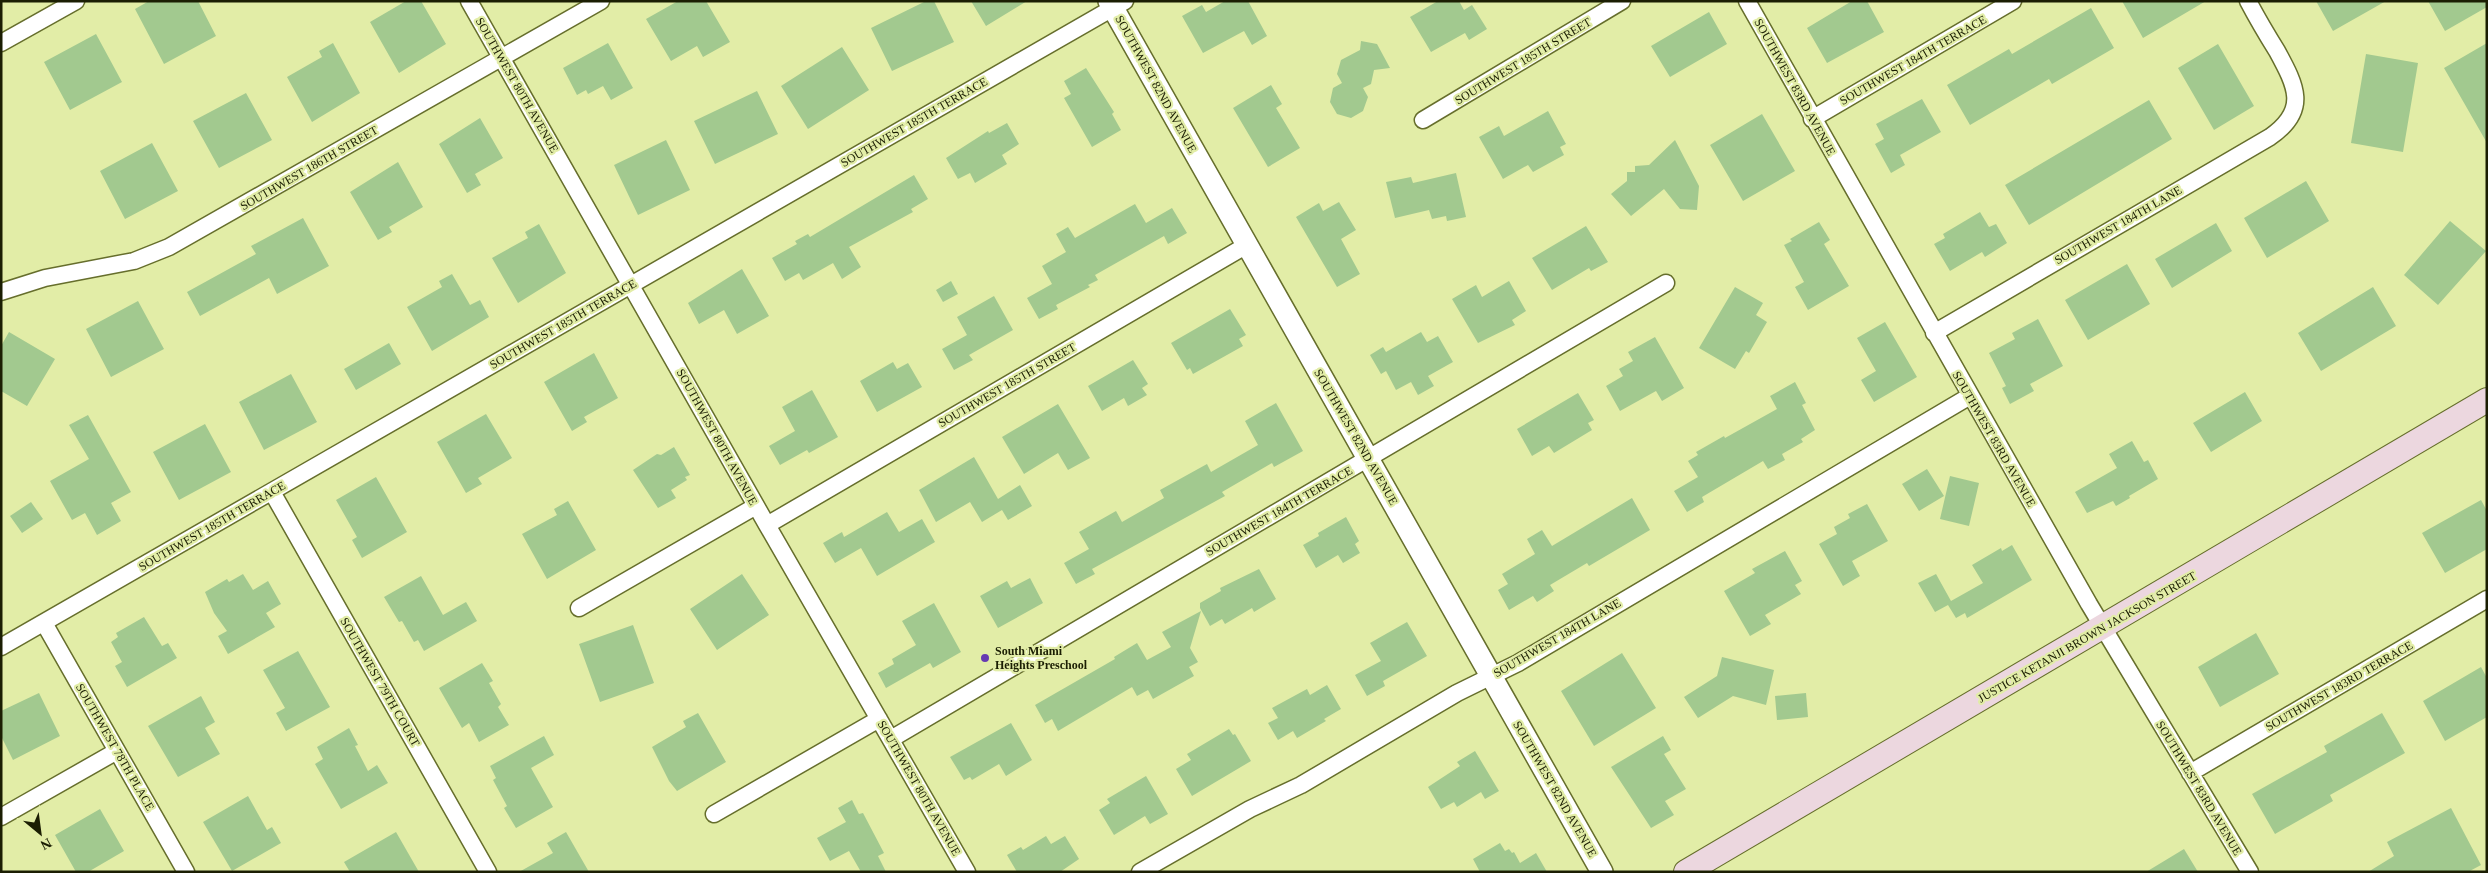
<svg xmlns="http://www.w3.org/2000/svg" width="2488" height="873" font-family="'Times New Roman',serif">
<rect width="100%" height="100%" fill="#e2eda7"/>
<path fill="#a2c98f" d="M149,1H198L216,36L164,64L135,9Z
M406,1H421L446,44L399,73L370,22Z
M678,1H706L730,42L703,57L697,46L671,61L646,19Z
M926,1H934L954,42L892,71L871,28Z
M971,1H1027L986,26Z
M1225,1H1248L1267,36L1252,45L1244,31L1203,53L1182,16L1202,5L1206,12Z
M1438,1H1459L1464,10L1472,5L1487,29L1469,40L1465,33L1431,52L1410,17Z
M1852,1H1867L1884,32L1827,63L1807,28Z
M2122,1H2206L2143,38Z
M2316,1H2386L2333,31Z
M2428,1H2487V7L2445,31Z
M2091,8L2114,48L2052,84L2049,79L1970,125L1947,85L2009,49L2012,54Z
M1709,12L1727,44L1670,77L1651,46Z
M96,34L122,82L70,110L44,62Z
M1361,41L1377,44L1390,68L1374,70L1371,84L1363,88L1368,97L1363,111L1351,118L1337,114L1330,102L1333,88L1342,83L1337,74L1341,60L1360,50Z
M333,43L360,93L312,122L287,77L322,57L319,51Z
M608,43L633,88L611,100L603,86L588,94L586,90L577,95L563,68Z
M2487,43V143L2444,68Z
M2218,44L2254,106L2214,130L2178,68Z
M842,47L869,90L808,129L781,86Z
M2366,54L2418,63L2403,152L2351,143Z
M1086,68L1114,112L1112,114L1121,130L1092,147L1064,98L1071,94L1064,81Z
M1271,85L1282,104L1276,108L1300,148L1268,167L1233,108Z
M757,91L778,134L715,164L694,121Z
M246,93L272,140L219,168L193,121Z
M1922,99L1941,132L1900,155L1905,165L1891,173L1875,144L1884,139L1876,124Z
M2149,100L2172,139L2029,225L2005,185Z
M1548,111L1566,144L1560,147L1564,155L1533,172L1528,165L1503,179L1479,137L1499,126L1504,136Z
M1762,114L1795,171L1743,201L1710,145Z
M480,118L503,158L475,174L481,185L467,193L439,144Z
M1007,123L1019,144L1002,155L1007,164L975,183L970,173L958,179L946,158L988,131L989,133Z
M666,140L690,190L638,215L614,165Z
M1675,140L1699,186L1697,210L1680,209L1664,189L1631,216L1611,194L1627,181V172H1635V166L1649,165Z
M152,143L178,191L125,219L100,171Z
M398,162L423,207L389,227L392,232L378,240L350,192Z
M1456,173L1466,217L1447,221L1446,216L1432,219L1429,210L1395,218L1386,182L1411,177L1413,183Z
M914,175L928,199L911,209L913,212L849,247L861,267L842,279L833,263L803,280L799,273L785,281L772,258L797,244L795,241L808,234L810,237Z
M2306,181L2329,221L2267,258L2244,218Z
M1339,202L1356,230L1341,239L1360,274L1337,287L1296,217L1319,203L1323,211Z
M1135,204L1146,223L1172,208L1187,233L1168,244L1164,236L1095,275L1098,280L1088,285L1090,287L1056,305L1058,309L1039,319L1027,298L1052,284L1042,266L1066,252L1056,234L1068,227L1075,238Z
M1980,212L1989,227L1996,224L2007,243L1985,257L1982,252L1950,271L1934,244L1945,238L1943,234Z
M303,218L329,266L277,294L269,278L200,316L187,292L256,254L251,246Z
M2450,221L2486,251L2438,305L2404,275Z
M1819,222L1830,240L1824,244L1849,286L1808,310L1795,287L1804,282L1784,245L1792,241L1790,239Z
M2216,223L2232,251L2172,288L2155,259Z
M539,224L566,273L518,303L492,258L528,238L525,232Z
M1586,226L1608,262L1591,271L1589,268L1552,290L1532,258Z
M2127,264L2150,304L2088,340L2065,300Z
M742,269L769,316L737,334L724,310L699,324L688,303Z
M452,274L470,305L480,300L489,317L432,351L407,307L442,287L439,281Z
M951,281L958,294L943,302L936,290Z
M1509,281L1526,311L1512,320L1515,325L1478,343L1452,299L1476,285L1482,297Z
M1735,287L1763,303L1756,315L1767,322L1749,353L1746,351L1735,369L1699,348Z
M2373,287L2396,326L2321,371L2298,333Z
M994,296L1013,330L969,355L973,360L954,370L942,349L967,335L957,317Z
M138,301L164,349L111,377L86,329Z
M1230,309L1246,335L1239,339L1243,346L1193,374L1190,368L1187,370L1171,343Z
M2038,319L2063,366L2030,384L2034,391L2010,404L2002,388L2006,386L1989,353L2015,339L2012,333Z
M1885,322L1917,377L1874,402L1861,380L1876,371L1857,338Z
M9,332L55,359L27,406L1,391V346Z
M1421,332L1427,342L1438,336L1453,362L1428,376L1434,386L1418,395L1411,382L1396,390L1386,371L1381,374L1370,355L1383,347L1386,352Z
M1655,337L1684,388L1662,401L1656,391L1620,411L1606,386L1623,376L1619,369L1633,361L1628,352Z
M389,343L401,364L356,390L344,369Z
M594,353L618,398L584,417L587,422L572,431L544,382Z
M1133,360L1148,384L1142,388L1147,395L1128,406L1124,398L1102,411L1088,386Z
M893,362L897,369L908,363L922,387L877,412L860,381Z
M291,374L317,422L264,450L239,402Z
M1795,382L1806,403L1802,405L1815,430L1801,439L1803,442L1782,454L1785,460L1768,469L1763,461L1702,497L1704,502L1687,512L1674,491L1698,477L1688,461L1698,455L1696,452L1724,436L1725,438L1777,409L1770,396Z
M812,390L838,437L809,453L807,450L780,465L769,446L795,431L782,407Z
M2245,392L2262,421L2211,452L2193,423Z
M1578,393L1594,420L1588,423L1592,430L1554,453L1549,446L1532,456L1517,429Z
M1276,403L1303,451L1274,467L1272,463L1222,492L1225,496L1092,569L1095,574L1076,584L1064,563L1089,549L1079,532L1116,511L1122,522L1164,498L1160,490L1207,464L1211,472L1258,445L1245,421Z
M1058,404L1090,458L1068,470L1058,453L1024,474L1002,437Z
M486,414L512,458L478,478L482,484L466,493L437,442Z
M88,415L131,492L111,503L121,521L97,535L85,513L72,520L50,481L89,459L69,425Z
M205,424L231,472L179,500L153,452Z
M2132,441L2144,462L2148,460L2158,479L2129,496L2130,498L2116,506L2113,501L2087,513L2075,492L2117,468L2109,454Z
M674,447L690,475L685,477L687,480L671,490L676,498L658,508L633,470L657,454L661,455Z
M974,457L998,499L1020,485L1032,506L1008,520L1002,510L982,522L970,502L936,522L919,490Z
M1927,469L1944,496L1919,511L1902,484Z
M1950,476L1979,483L1969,526L1940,519Z
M376,477L407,532L362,558L352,540L357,537L336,500Z
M1632,498L1650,530L1589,566L1587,563L1550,585L1554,591L1537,602L1533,596L1509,610L1498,590L1508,584L1502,574L1535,554L1527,539L1542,530L1552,546Z
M2481,500L2487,511V549L2445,573L2422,533Z
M568,501L596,550L547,579L522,534L557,515L554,509Z
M31,502L43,519L22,533L10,516Z
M1867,504L1888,541L1852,561L1860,576L1843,586L1819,544L1837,534L1834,527L1850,518L1848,514Z
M887,512L899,532L922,519L935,542L877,576L861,548L835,563L823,543L842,532L844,537Z
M1346,517L1359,541L1355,544L1360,553L1343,563L1338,555L1316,568L1303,545L1319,536L1318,533Z
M2012,545L2032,580L1967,618L1965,613L1956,618L1948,605L1935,612L1918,583L1936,574L1951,601L1983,583L1972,565L2001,548L2002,551Z
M1785,551L1802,581L1795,585L1801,594L1765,615L1771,624L1750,636L1724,591L1755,573L1752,569Z
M1259,569L1276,599L1254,612L1252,608L1225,624L1222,619L1210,626L1200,608V603L1221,591L1220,588Z
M243,574L253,590L268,581L281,604L266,613L275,627L228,654L218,636L227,631L214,613L205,592L227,579L229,582Z
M742,574L769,615L717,650L690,609Z
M421,576L443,615L466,602L477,621L424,651L418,640L414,642L402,621L399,622L384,597Z
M1030,578L1043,603L998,628L980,596L1007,581L1011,588Z
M934,603L961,652L933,668L930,663L886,688L878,673L894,664L892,659L916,645L902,621Z
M1201,611L1190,648L1198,662L1189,667L1194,676L1153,699L1148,690L1137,696L1132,687L1058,731L1052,719L1045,723L1035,705L1115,659L1114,657L1137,643L1147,660L1171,647L1162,632Z
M144,617L162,646L168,643L177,658L127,687L115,666L122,662L111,642L118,637L116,633Z
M1407,622L1427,656L1383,681L1385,686L1367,696L1355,675L1381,661L1370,643Z
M633,625L654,683L600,702L579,644Z
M2256,633L2279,674L2220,707L2198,667Z
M298,651L330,707L286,731L276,713L285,708L263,670Z
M1622,653L1656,708L1594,746L1561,691Z
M1722,657L1774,670L1766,705L1733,696L1698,718L1684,697L1717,676Z
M482,663L493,681L489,683L501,704L498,707L509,725L479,742L469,723L462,728L439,688Z
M2481,667L2487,678V717L2445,741L2423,701Z
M1327,685L1341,709L1324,719L1326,721L1297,738L1293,731L1278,740L1268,723L1278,718L1272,708L1307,689L1310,695Z
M39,693L60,736L13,760L1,736V711Z
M1806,693L1808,717L1777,720L1775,696Z
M201,696L215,722L205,728L220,754L178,777L148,726Z
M698,713L726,762L677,791L669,781L652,747L686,727L683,721Z
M2382,713L2405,753L2330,795L2333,801L2275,834L2252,794L2327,752L2324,746Z
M1011,723L1032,760L1006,776L999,764L972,780L970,777L964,780L950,757Z
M349,728L358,745L355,746L368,771L377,765L388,783L341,809L315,764L323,759L317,747Z
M1229,729L1233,735L1235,734L1251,761L1192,796L1176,769L1191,760L1187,754Z
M544,736L554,755L531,768L553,807L516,828L504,808L507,806L493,780L496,778L490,766Z
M1663,736L1671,750L1664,754L1686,789L1665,801L1674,815L1651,828L1611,767Z
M1475,751L1499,791L1485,799L1481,792L1457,807L1454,802L1441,809L1428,787L1460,766L1457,762Z
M1146,776L1168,814L1150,824L1145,816L1114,835L1099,810L1110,803L1107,799Z
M248,796L267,830L272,827L281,843L232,871L203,822Z
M852,800L859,814L863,813L884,853L878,856L886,872H861L849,851L830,861L817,838L846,822L838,808Z
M2451,808L2481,865L2468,872H2368L2394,856L2387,842Z
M100,809L124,851L88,872H76L55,835Z
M396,832L419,872H350L344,862Z
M566,832L589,872H519L553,853L547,843Z
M1046,836L1051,844L1065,836L1079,859L1060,872H1017L1007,855L1021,847L1023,850Z
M1500,843L1505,851L1509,849L1512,853L1514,852L1520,863L1536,853L1547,872H1480L1473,859Z
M2184,849L2198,872H2146Z"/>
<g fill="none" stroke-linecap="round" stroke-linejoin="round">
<defs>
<path id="minor" d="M469,1L767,525L967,872
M1747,1L2089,604L2250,872
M1,43L76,1
M1812,119L2013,1
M1423,120L1622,1
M1,292L45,278L134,261L169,247L601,1
M1934,333L2270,137C2309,110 2296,86 2277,51C2267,35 2257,18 2248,1
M272,492L488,872
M767,525L1247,245
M579,608L756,506
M44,623L186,872
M1,647L1125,1
M891,739L1666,283
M2190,773L2487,599
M714,814L879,719
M1,817L117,751
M1140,872L1250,809L1301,785L1457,693L1518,663L1970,396"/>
<path id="tertiary" d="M1109,1L1602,872"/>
<path id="secondary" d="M1686,872L2487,400"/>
</defs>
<use href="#minor" stroke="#666e2c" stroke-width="19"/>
<use href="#tertiary" stroke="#666e2c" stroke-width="24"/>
<use href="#secondary" stroke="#666e2c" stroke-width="26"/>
<use href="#minor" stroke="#fff" stroke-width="16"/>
<use href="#tertiary" stroke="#fff" stroke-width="21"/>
<use href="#secondary" stroke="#ecd7df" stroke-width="24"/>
</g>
<circle fill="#663ab2" stroke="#e2eda7" stroke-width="2" cx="985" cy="658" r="5"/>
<g text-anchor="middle" stroke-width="4.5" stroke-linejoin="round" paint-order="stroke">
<g font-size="12" fill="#1b1e03" stroke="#e2eda7">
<text transform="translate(1913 60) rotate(-30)" y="4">SOUTHWEST 184TH TERRACE</text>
<text transform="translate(1523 61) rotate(-31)" y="4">SOUTHWEST 185TH STREET</text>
<text transform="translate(1156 84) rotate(61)" y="4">SOUTHWEST 82ND AVENUE</text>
<text transform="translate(517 85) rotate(60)" y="4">SOUTHWEST 80TH AVENUE</text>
<text transform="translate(1795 87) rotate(61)" y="4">SOUTHWEST 83RD AVENUE</text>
<text transform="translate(914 122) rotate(-30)" y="4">SOUTHWEST 185TH TERRACE</text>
<text transform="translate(309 168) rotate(-30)" y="4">SOUTHWEST 186TH STREET</text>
<text transform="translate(2118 225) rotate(-30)" y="4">SOUTHWEST 184TH LANE</text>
<text transform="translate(563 324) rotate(-30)" y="4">SOUTHWEST 185TH TERRACE</text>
<text transform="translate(1007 385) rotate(-30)" y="4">SOUTHWEST 185TH STREET</text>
<text transform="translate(717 437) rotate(61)" y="4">SOUTHWEST 80TH AVENUE</text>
<text transform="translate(1356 437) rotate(60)" y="4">SOUTHWEST 82ND AVENUE</text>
<text transform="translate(1994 439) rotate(60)" y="4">SOUTHWEST 83RD AVENUE</text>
<text transform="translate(1279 511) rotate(-30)" y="4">SOUTHWEST 184TH TERRACE</text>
<text transform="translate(212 526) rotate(-30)" y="4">SOUTHWEST 185TH TERRACE</text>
<text transform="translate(2087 637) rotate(-30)" y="4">JUSTICE KETANJI BROWN JACKSON STREET</text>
<text transform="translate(1557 638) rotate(-30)" y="4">SOUTHWEST 184TH LANE</text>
<text transform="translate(380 682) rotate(60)" y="4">SOUTHWEST 79TH COURT</text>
<text transform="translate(2339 686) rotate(-30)" y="4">SOUTHWEST 183RD TERRACE</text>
<text transform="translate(115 747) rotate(60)" y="4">SOUTHWEST 78TH PLACE</text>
<text transform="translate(919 788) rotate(60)" y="4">SOUTHWEST 80TH AVENUE</text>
<text transform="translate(2199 788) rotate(59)" y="4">SOUTHWEST 83RD AVENUE</text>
<text transform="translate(1555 789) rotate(60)" y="4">SOUTHWEST 82ND AVENUE</text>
</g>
<g font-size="12" font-weight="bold" fill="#1b1e03" stroke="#e2eda7" text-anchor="start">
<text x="995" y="655">South Miami<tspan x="995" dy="14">Heights Preschool</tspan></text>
</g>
</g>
<rect width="2488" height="873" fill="none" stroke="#1b1e03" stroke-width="5"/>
<g transform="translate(40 833) rotate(151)" stroke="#e2eda7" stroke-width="4" paint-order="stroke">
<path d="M0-4L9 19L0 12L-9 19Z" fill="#1b1e03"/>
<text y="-8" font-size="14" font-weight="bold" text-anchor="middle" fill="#1b1e03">N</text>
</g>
</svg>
